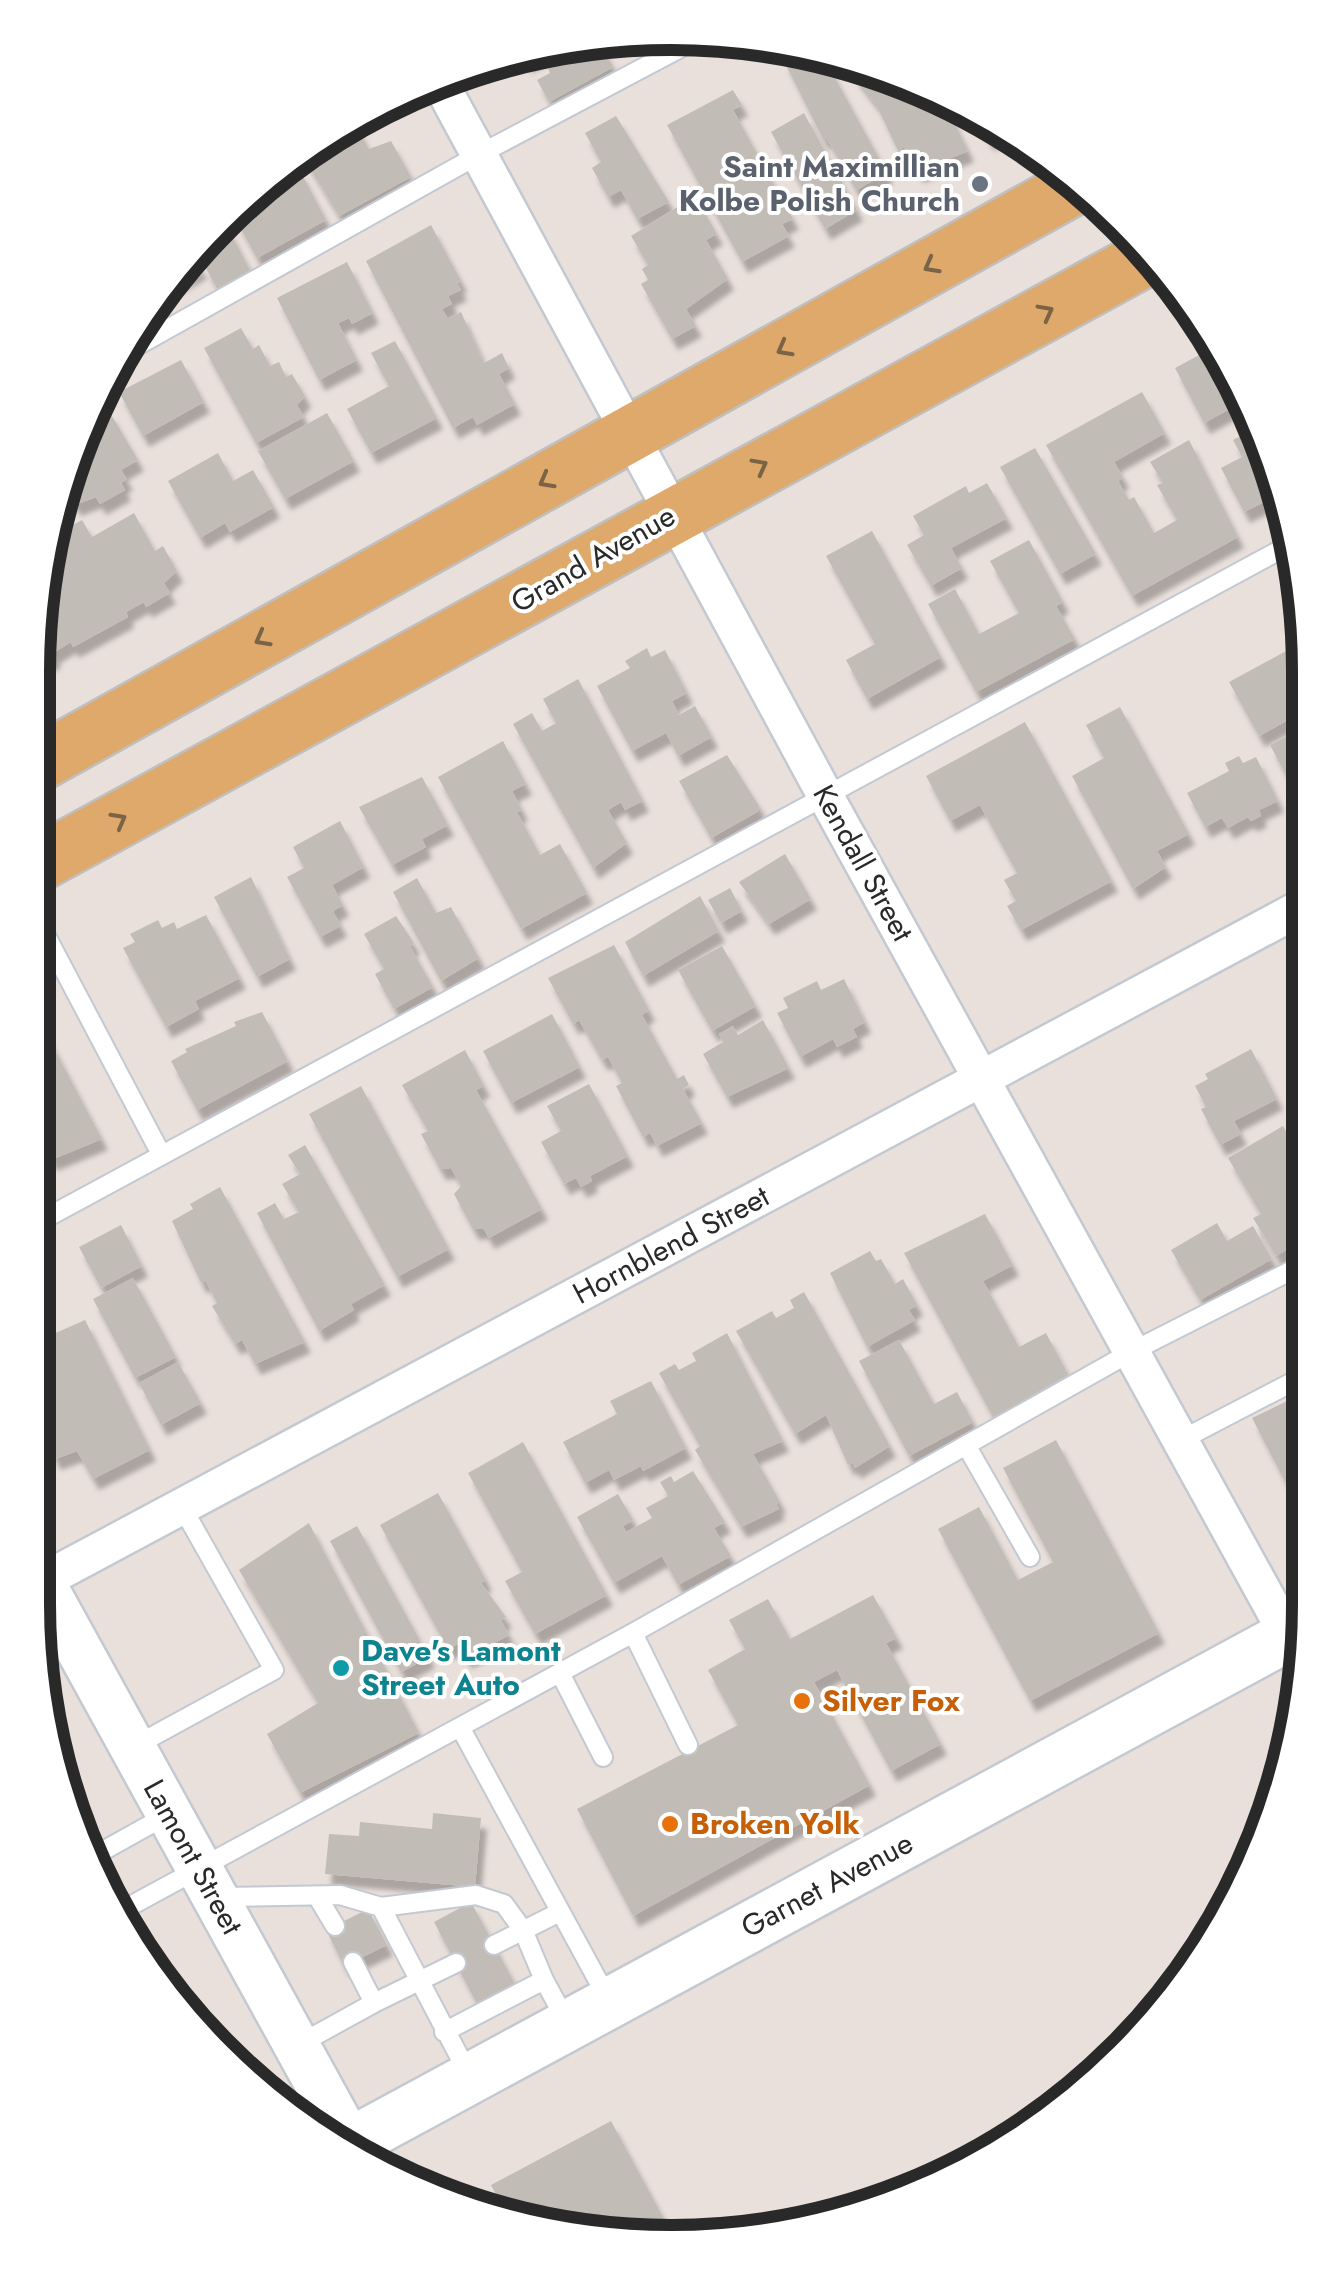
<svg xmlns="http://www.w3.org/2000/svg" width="1342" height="2275" font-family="Jost,sans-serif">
<defs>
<filter id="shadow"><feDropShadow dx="6" dy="11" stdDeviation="2.5" flood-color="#0004"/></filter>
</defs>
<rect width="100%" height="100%" fill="#e9e0dc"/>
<path fill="#c2bcb7" filter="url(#shadow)" d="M547,45H560L526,62L522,55Z
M594,45H601L613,67L549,102L537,80L550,73L547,66Z
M803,48L823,56L887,173L856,190L826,137L823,139L783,59Z
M858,71L947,108L968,151L918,172L904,147L898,151L876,104L853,74Z
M733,90L742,105L733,110L793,219L782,224L789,236L742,262L667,125Z
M804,113L857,210L825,229L771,132Z
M616,116L669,202L637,219L621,190L608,197L592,168L601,162L585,133Z
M977,120L994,127L1004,131L988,140Z
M355,124L369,149L391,141L411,177L339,216L302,155L317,140Z
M299,169L326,220L257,258L236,220L274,183Z
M695,196L717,234L706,240L728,279L686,309L696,326L672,339L641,284L648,280L642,269L648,265L631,236Z
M431,225L461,281L457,283L461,290L448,296L452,304L442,309L448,319L461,312L484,363L502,353L509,368L499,374L515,404L477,425L473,417L453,428L366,261Z
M228,228L251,272L218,290L204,265L211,261L205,251Z
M196,260L201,268L175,283L174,282Z
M347,262L373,313L352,324L349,318L338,323L357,360L319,380L277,298Z
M241,328L253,349L259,345L270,366L279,362L286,377L292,374L305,396L297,405L304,417L256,443L204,348Z
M395,341L437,418L371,453L347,409L389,386L371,353Z
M1214,347L1218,356L1225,353L1246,400L1204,423L1175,368Z
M181,360L204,402L143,436L119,392Z
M1142,392L1165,433L1114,462L1123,477L1118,481L1129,500L1134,497L1154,533L1177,520L1157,485L1163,483L1150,462L1189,440L1238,537L1132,596L1046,445Z
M109,411L138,460L121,470L127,479L121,483L125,490L100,504L96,497L75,505L70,497L59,503L67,465L88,422Z
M327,413L354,461L285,499L258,451Z
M1258,427L1280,488L1271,493L1274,497L1244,512L1221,468L1242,457L1233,440Z
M1035,448L1096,554L1060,574L1000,467Z
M218,453L233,481L253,470L274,507L230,532L225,523L200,538L168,481Z
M987,483L1007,518L951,548L962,568L931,586L907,545L924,535L913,516L966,486L969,493Z
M134,513L155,551L163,546L177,571L164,583L170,593L146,607L144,602L126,612L128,617L73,647L71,642L53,653L55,657L34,668V629L52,536L82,520L92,537Z
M872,531L941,657L867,699L846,660L875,644L826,556Z
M1029,540L1063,602L1056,606L1075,639L976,692L928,604L955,589L979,634L1019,613L990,561Z
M1298,580L1308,629V631L1283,589Z
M1299,644L1308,661V709L1259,736L1229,682Z
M647,648L651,657L665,650L687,693L672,701L679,715L695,706L712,737L678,756L666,733L632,751L597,686L630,668L625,661Z
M578,679L643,801L625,810L621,802L608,810L627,843L593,868L513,724L532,713L542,731L556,723L543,699Z
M1120,707L1189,834L1157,851L1166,867L1133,889L1072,776L1104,758L1086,725Z
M1025,722L1112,881L1021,930L1007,906L1016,901L1004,880L1017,873L980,805L950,821L926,776Z
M1308,725V786L1306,781L1293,788L1270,745Z
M503,741L526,784L512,791L522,810L517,812L540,855L560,844L587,893L521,929L438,777Z
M727,755L759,806L757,812L711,838L679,781Z
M1239,756L1243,763L1256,757L1278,801L1259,810L1261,816L1251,821L1248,817L1228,828L1222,818L1205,827L1187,793L1229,771L1225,763Z
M422,777L448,825L422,839L426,847L392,865L359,807Z
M340,821L364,867L332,885L343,905L333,911L341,926L320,937L287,877L304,868L293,847Z
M785,854L811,899L769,924L739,882Z
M251,877L290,959L257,977L214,897Z
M417,878L436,913L451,907L479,958L441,981L393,892Z
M730,888L742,911L721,923L708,900Z
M700,896L719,931L643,976L625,942Z
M206,915L240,978L195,1001L199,1009L166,1027L123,948L135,942L130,934L158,920L162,928L174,922L177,929Z
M396,916L414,943L410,946L433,987L394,1009L375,974L384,969L364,934Z
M614,945L649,1010L642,1015L677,1079L684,1075L689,1085L683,1089L702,1123L657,1146L650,1133L643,1137L616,1086L622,1083L608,1057L602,1060L579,1020L573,1024L548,978Z
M722,946L756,1006L712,1031L678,970Z
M844,979L865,1022L853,1029L857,1037L837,1047L833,1039L800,1057L777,1013L788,1008L783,998L817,981L821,990Z
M33,1009L102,1139L51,1160L33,1126Z
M262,1012L288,1061L197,1110L171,1061L187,1052L185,1049L236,1026L234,1022Z
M552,1014L580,1067L511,1103L483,1051Z
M763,1020L789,1068L727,1097L703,1054L723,1042L719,1034L733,1026L738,1035Z
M1308,1022V1074L1286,1033Z
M1251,1049L1277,1099L1234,1121L1241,1134L1220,1145L1201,1109L1206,1107L1195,1086L1208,1079L1205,1074Z
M465,1050L484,1086L476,1090L542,1209L489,1238L483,1228L473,1229L454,1194L461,1186L451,1168L440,1169L421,1134L428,1131L402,1085Z
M589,1084L628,1156L590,1176L592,1181L581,1187L576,1178L564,1184L541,1142L561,1131L547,1106Z
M361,1086L449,1249L397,1277L309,1114Z
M1283,1126L1305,1163L1295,1173L1308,1197V1206L1298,1212L1308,1237L1276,1256L1253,1218L1261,1214L1228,1158Z
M305,1145L385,1285L351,1304L354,1310L319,1331L257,1213L275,1203L284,1219L299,1212L282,1184L300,1174L288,1155Z
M220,1187L305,1342L255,1364L242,1340L235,1344L212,1306L217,1303L205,1280L201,1283L172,1221L193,1209L190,1204Z
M985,1214L1013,1265L983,1281L1019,1347L1046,1333L1069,1376L993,1417L904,1253Z
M1217,1223L1227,1241L1253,1226L1272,1259L1200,1300L1171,1250Z
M121,1225L142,1266L101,1288L79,1247Z
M870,1251L876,1261L881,1259L895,1284L903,1279L917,1305L909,1310L915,1320L867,1347L830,1273Z
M133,1278L176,1357L135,1378L93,1299Z
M804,1292L890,1446L855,1468L852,1462L848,1465L826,1415L795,1434L736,1331L772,1311L776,1318L794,1308L790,1300Z
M85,1320L150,1450L93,1479L77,1451L55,1459L33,1417V1356L38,1354L33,1343Z
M727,1333L783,1441L753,1454L780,1502L776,1504L779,1509L741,1527L695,1450L700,1446L659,1373L675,1364L679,1370L696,1361L692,1353Z
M899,1340L934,1404L957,1392L973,1422L909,1456L859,1361Z
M178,1362L201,1403L161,1425L139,1383Z
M651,1381L686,1448L643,1471L641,1466L614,1480L609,1470L585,1483L563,1442L617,1414L610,1401Z
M1308,1391V1526L1252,1418Z
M1056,1440L1159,1633L1030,1701L938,1529L979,1507L1018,1580L1053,1562L1003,1468Z
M523,1442L607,1595L535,1634L505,1581L522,1572L468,1473Z
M693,1471L725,1522L714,1528L731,1556L678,1585L662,1556L614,1583L577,1517L618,1494L633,1520L623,1526L626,1532L652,1518L646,1508L668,1496L660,1482L671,1476L674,1482Z
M438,1493L486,1580L481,1583L506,1617L501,1620L509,1635L466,1658L458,1644L448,1649L380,1525Z
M309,1523L419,1733L300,1793L267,1734L318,1703L239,1570Z
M357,1526L429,1657L401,1672L330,1541Z
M873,1595L897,1638L886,1643L941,1744L891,1771L837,1670L814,1682L870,1785L633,1916L577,1809L738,1725L708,1670L745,1649L729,1620L768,1599L790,1639Z
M59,1759L87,1811L72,1819L66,1809Z
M433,1813L481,1818L475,1887L325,1874L329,1834L359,1836L360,1822L432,1829Z
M471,1902L515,1984L477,2004L434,1922Z
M368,1909L387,1945L344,1966L326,1930Z
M611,2121L671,2232L656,2240L507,2215L491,2185Z"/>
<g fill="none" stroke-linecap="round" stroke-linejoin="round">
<defs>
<path id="service" d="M121,355L480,154L686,45
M34,913L161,1154
M33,1225L1291,544
M1181,1440L1308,1374
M966,1445L1030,1557
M633,1633L688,1745
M560,1673L603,1757
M460,1727L608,1999
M133,1747L274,1670L182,1507
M92,1857L169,1814
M317,1896L335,1926
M220,1897L340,1895L381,1907L476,1895L504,1904L523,1930L544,1980L444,2032
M381,1907L469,2075
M121,1911L633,1633L1133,1351L1308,1262
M494,1945L560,1912
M353,1962L374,2003L456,1963
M544,1980L568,2024
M296,2046L374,2003"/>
<path id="minor" d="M443,88L826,797L1288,1636
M33,1586L1308,904"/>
<path id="tertiary" d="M33,1566L353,2148"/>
<path id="secondary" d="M347,2145L1308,1625"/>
<path id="primary" d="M34,766L1077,185
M34,866L1153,254"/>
</defs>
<use href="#service" stroke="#c4c9d1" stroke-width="22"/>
<use href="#minor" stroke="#c4c9d1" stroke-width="40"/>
<use href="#tertiary" stroke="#c4c9d1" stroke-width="50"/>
<use href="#secondary" stroke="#c4c9d1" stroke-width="55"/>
<use href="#primary" stroke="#bfbfbf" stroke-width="60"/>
<use href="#service" stroke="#fff" stroke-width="18"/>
<use href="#minor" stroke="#fff" stroke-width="35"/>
<use href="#tertiary" stroke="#fff" stroke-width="45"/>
<use href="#secondary" stroke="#fff" stroke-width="50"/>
<use href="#primary" stroke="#dfa96b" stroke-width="55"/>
</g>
<defs><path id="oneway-chevron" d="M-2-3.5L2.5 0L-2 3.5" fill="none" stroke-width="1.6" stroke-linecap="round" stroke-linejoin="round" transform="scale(2.5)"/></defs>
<g stroke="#7b6347">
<use href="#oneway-chevron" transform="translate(931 266) rotate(151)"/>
<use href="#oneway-chevron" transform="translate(1046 312) rotate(-28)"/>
<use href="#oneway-chevron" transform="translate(784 349) rotate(151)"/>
<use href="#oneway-chevron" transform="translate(760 466) rotate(-28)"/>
<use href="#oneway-chevron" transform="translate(546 481) rotate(151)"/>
<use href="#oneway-chevron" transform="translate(262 639) rotate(151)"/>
<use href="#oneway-chevron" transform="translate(119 820) rotate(-29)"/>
</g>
<circle fill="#6b7280" stroke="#fff" stroke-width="4" cx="980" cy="184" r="10"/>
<circle fill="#0f9aa8" stroke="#fff" stroke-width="4" cx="341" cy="1668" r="10"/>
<g fill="#e8710a" stroke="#fff" stroke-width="4">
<circle cx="802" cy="1701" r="10"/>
<circle cx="670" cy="1824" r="10"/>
</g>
<g text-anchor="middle" stroke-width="8" stroke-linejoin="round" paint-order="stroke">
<g font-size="30" font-weight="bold" fill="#5b616d" stroke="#fff" text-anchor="end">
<text x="960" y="177">Saint Maximillian<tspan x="960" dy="34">Kolbe Polish Church</tspan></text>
</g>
<g font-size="30" fill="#292929" stroke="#fff">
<text transform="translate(593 559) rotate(-30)" y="10">Grand Avenue</text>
<text transform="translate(863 863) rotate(61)" y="10">Kendall Street</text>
<text transform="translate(671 1245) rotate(-28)" y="10">Hornblend Street</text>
<text transform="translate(193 1857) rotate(61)" y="10">Lamont Street</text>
<text transform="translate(827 1885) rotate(-28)" y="10">Garnet Avenue</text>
</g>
<g font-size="30" font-weight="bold" fill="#0d838f" stroke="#fff" text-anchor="start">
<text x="361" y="1661">Dave's Lamont<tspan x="361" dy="34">Street Auto</tspan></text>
</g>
<g font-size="30" font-weight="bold" fill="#c56008" stroke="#fff" text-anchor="start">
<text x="822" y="1711">Silver Fox</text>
<text x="690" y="1834">Broken Yolk</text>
</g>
</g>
<path d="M0 0H1342V2275H0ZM671 50H671A621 621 0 0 1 1292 671V1604A621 621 0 0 1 671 2225H671A621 621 0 0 1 50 1604V671A621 621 0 0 1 671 50Z" fill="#fff" fill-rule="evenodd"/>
<path fill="none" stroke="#292929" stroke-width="12" d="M671 50H671A621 621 0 0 1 1292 671V1604A621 621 0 0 1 671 2225H671A621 621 0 0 1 50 1604V671A621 621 0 0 1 671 50Z"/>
</svg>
